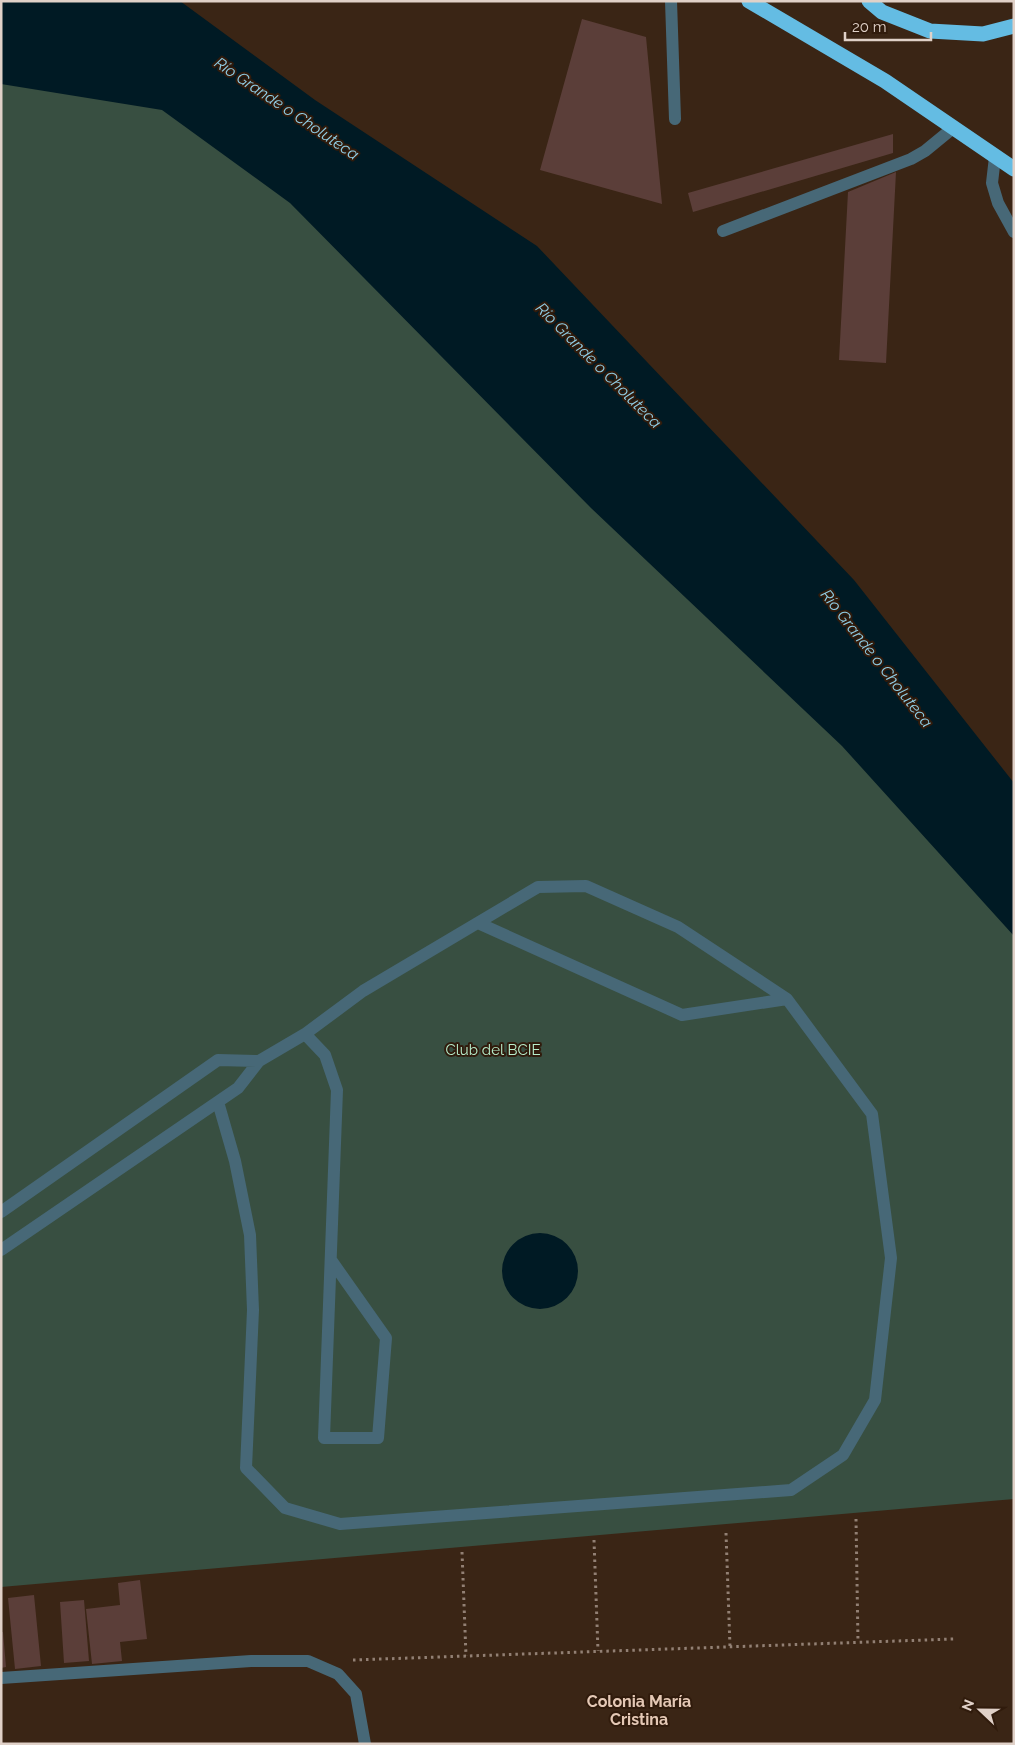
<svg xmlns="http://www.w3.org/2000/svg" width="1015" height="1745" font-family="Raleway,sans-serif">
<rect width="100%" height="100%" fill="#3a2515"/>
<path fill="#384f41" d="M1,58L110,79L396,217L1014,893V1499L1,1587Z"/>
<path fill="#001a24" d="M1,1H180L315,100L537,246L854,580L1014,783V936L842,746L591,508L290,203L162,110L1,84Z
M502 1271a38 38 0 1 1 76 0a38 38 0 1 1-76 0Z"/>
<path fill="#5b3e39" d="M582,19L646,37L662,204L540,170Z
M893,134V153L693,212L688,193Z
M896,172L886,363L839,360L848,192Z
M140,1580L147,1639L120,1642L122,1661L92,1664L86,1609L120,1605L118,1583Z
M34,1595L41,1666L15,1669L8,1598Z
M84,1600L89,1661L64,1663L60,1602Z
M1,1632H3L6,1667L1,1668Z"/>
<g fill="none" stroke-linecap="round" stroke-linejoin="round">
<path stroke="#928074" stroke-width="3" stroke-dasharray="2.5 4" stroke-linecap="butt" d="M856,1519L858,1642
M726,1533L730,1647
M594,1540L598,1651
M462,1552L466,1656
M353,1660L954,1639"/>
<path stroke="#476877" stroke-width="12" d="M671,1L675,119
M995,157L992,183L998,203L1014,232
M723,231L911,159L925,151L953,128
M478,923L682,1015L787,999
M305,1034L325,1055L337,1090L324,1438H378L386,1338L331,1260
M1,1212L218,1060L259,1061
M1,1250L238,1088L259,1061L305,1034L363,991L538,887L586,886L678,927L787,999L872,1114L891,1258L875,1400L843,1455L791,1490L340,1524L285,1508L246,1468L253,1310L250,1235L235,1161L218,1102
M1,1678L251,1661H308L338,1674L356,1694L365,1744"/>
<path stroke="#64bce3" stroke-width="15" d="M749,1L885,81L1014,169
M869,1L882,12L930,31L983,34L1014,26"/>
</g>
<g text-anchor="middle" stroke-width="4" stroke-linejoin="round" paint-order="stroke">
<g font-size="15" fill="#b7eecc" stroke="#301b0c">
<text x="493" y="1055">Club del BCIE</text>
</g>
<g font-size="16" font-style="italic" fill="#90cee6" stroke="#301b0c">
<text transform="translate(287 108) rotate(34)" y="6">Río Grande o Choluteca</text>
<text transform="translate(599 365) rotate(45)" y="6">Río Grande o Choluteca</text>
<text transform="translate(877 658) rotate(52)" y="6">Río Grande o Choluteca</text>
</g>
<g font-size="16" font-weight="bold" fill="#e4c8b5" stroke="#301b0c">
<text x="639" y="1707">Colonia María<tspan x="639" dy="18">Cristina</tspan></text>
</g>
</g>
<rect width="1015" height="1745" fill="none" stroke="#e0d1c8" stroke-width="5"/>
<g transform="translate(980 1710) rotate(292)" stroke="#301b0c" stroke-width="4" paint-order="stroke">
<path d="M0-4L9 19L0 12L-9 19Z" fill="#e0d1c8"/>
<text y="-8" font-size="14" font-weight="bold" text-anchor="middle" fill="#e0d1c8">N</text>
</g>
<path d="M845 32v8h86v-8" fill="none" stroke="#e0d1c8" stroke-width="2.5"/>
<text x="852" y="32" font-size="15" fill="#e0d1c8" stroke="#301b0c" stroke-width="4" paint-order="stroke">20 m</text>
</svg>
